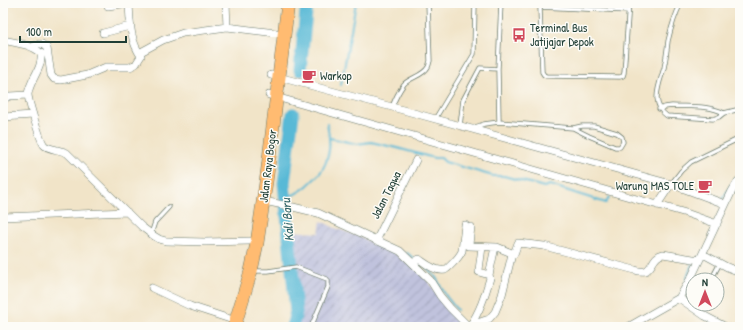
<svg xmlns="http://www.w3.org/2000/svg" width="743" height="330" font-family="'Patrick Hand',sans-serif">
<defs>
<pattern id="industrial-furrows" width="10" height="10" patternUnits="userSpaceOnUse"><rect width="10" height="10" fill="#c0c2dd"/><path d="M-1 1l2-2M0 10L10 0M9 11l2-2" fill="none" stroke="#9b9fb4"/></pattern>
</defs>
<rect width="100%" height="100%" fill="#fdfcf7"/>
<filter id="ink" filterUnits="userSpaceOnUse"><feTurbulence type="fractalNoise" baseFrequency=".025" numOctaves="2"/><feDisplacementMap in="SourceGraphic" scale="8" xChannelSelector="R" yChannelSelector="G"/><feConvolveMatrix kernelMatrix="1 2 1 2 8 2 1 2 1" color-interpolation-filters="sRGB"/></filter>
<filter id="wash" filterUnits="userSpaceOnUse"><feTurbulence type="fractalNoise" baseFrequency=".012" numOctaves="4" result="noise"/><feDisplacementMap in="SourceGraphic" scale="16" xChannelSelector="R" yChannelSelector="G"/><feGaussianBlur stdDeviation="0.9" result="paint"/><feColorMatrix in="noise" values="0 0 0 0 0 0 0 0 0 0 0 0 0 0 0 0 0 1.4 0 .05"/><feComposite in="paint" operator="in"/></filter>
<g filter="url(#wash)">
<rect width="100%" height="100%" fill="#f1e4c8"/>
<path fill="url(#industrial-furrows)" d="M321,221L335,228L358,236L378,246L390,250L407,262L425,277L449,310L460,323L459,327H297L299,307L298,277L291,231L319,233Z"/>
<g fill="none" stroke-linecap="round" stroke-linejoin="round">
<path stroke="#58b9d6" stroke-width="2" d="M341,85L356,3
M330,138L357,144L371,142L397,148L434,158H441L445,162L493,176H504L544,187L550,185L606,203L609,197
M285,197C293,196 301,191 307,186C311,182 317,177 320,173C331,157 331,142 327,124
M723,198L732,184L740,174
M407,253L416,260
M427,268L435,276L446,296L457,310
M686,280L692,264
M621,327L627,324"/>
<path stroke="#58b9d6" stroke-width="13" d="M300,70L307,3
M292,327L296,312L284,183L293,114"/>
</g>
</g>
<g filter="url(#ink)">
<g fill="none" stroke-linecap="round" stroke-linejoin="round">
<defs>
<path id="lane" d="M536,3L540,7L542,72L544,75L546,76L620,77L623,76L624,73L629,3
M681,3C675,15 671,28 668,41C667,50 666,59 664,68C661,78 657,88 657,98C658,107 661,112 667,116L713,119L719,117L724,113L740,109
M540,7L628,11
M392,107C395,99 399,91 404,84C411,77 423,76 428,67C429,66 429,63 430,61L428,3
M659,109L665,107L672,106C689,107 709,105 724,113
M435,119L474,54L475,3
M499,122L498,69L501,3
M460,126L463,100L480,68L498,69
M472,128L484,124L499,122L573,128L582,126H594L617,133L622,137L623,142L620,147H615L589,136L573,128
M671,184L681,171L691,162L740,138
M151,234L155,222L169,207
M254,271H268L296,267L327,279L328,281V287L311,327
M711,280L720,263"/>
<path id="street" d="M226,3L227,27
M108,6L129,3
M103,33L130,26
M3,40C16,43 31,44 41,53C43,69 30,79 28,94C28,100 40,140 44,145C47,149 61,150 67,153L142,227L154,236L159,239L166,241L205,242L250,241
M32,47L39,44H42L47,48L51,75L54,79L61,80L87,75L106,67H130L136,64L141,56C130,41 130,22 129,3
M139,53L163,40L183,33L227,27L276,33
M271,75L392,107L671,184L725,204
M269,95L686,213L717,224
M3,99L10,96L28,95
M3,117L33,115
M264,201L293,207L318,213L400,251L430,280L440,296L450,308L469,327
M657,205L671,184
M3,217L127,212
M471,227L469,244V246L497,247L514,254L518,243L544,246L635,270C638,271 641,272 645,271C653,269 652,256 663,254L699,260
M376,241L416,160
M703,254L727,267L740,272
M413,263L419,259C425,263 435,272 445,270C447,269 450,266 452,264C456,260 460,256 462,251L465,225
M489,275L495,247
M152,288L190,306L230,319
M679,298L705,316L726,327
M469,327C480,312 485,295 490,278L489,275L479,272V270L482,247
M478,327L480,322L489,319L495,312L502,295L512,254
M628,327L679,298L692,276L732,191L738,181H740"/>
<path id="highway" d="M234,327L251,271L257,243L267,175L288,3"/>
</defs>
<use href="#lane" stroke="#687768" stroke-width="5"/>
<use href="#street" stroke="#687768" stroke-width="8"/>
<use href="#highway" stroke="#687768" stroke-width="14"/>
<use href="#lane" stroke="#fff" stroke-width="3.5"/>
<use href="#street" stroke="#fff" stroke-width="7"/>
<use href="#highway" stroke="#ffbb71" stroke-width="13"/>
</g>
</g>
<defs>
<symbol id="bus-bare" viewBox="-9 -9 18 18"><path d="M-5-6H5V4H4V6H2V4H-2V6H-4V4H-5ZM-3.5-4V0h7V-4ZM-3.5 1.2v1.5H-2V1.2ZM2 1.2v1.5H3.5V1.2Z" fill="#d1495b" stroke="#fdfcf7" stroke-width="2.5" paint-order="stroke"/></symbol>
<symbol id="cafe-bare" viewBox="-9 -9 18 18"><path d="M-5.5-4.5H6V0H3Q3 3.5 0 3.5H-2.5Q-5.5 3.5-5.5 0ZM3-3.2v2h1.7v-2ZM-6 4.5H4V6H-6Z" fill="#d1495b" stroke="#fdfcf7" stroke-width="2.5" paint-order="stroke"/></symbol>
</defs>
<g fill-rule="evenodd">
<use href="#bus-bare" x="509" y="25" width="20" height="20"/>
<use href="#cafe-bare" x="299" y="66" width="20" height="20"/>
<use href="#cafe-bare" x="695" y="176" width="20" height="20"/>
</g>
<g text-anchor="middle" stroke-width="3" stroke-linejoin="round" paint-order="stroke">
<g font-size="12" fill="#1f3d34" stroke="#fdfcf7" text-anchor="start">
<text x="530" y="32">Terminal Bus<tspan x="530" dy="14">Jatijajar Depok</tspan></text>
<text x="320" y="80">Warkop</text>
<text x="694" y="190" text-anchor="end">Warung MAS TOLE</text>
</g>
<g font-size="12" fill="#1f3d34" stroke="#fdfcf7">
<text transform="translate(268 166) rotate(-83)" y="4">Jalan Raya Bogor</text>
<text transform="translate(386 195) rotate(-63)" y="4">Jalan Taqwa</text>
</g>
<g font-size="13" font-style="italic" fill="#306265" stroke="#fdfcf7">
<text transform="translate(287 220) rotate(-95)" y="5">Kali Baru</text>
</g>
</g>
<rect width="743" height="330" fill="none" stroke="#fdfcf7" stroke-width="16"/>
<g transform="translate(705 292)"><circle r="19" fill="#fdfcf7" stroke="#a4b0a9"/>
<path d="M0-3L7 15L0 10L-7 15Z" fill="#d1495b"/>
<text y="-6" font-size="11" font-weight="bold" text-anchor="middle" fill="#1f3d34">N</text>
</g>
<path d="M20 36v6h106v-6" fill="none" stroke="#1f3d34" stroke-width="2"/>
<text x="26" y="36" font-size="12" fill="#1f3d34" stroke="#fdfcf7" stroke-width="3" paint-order="stroke">100 m</text>
</svg>
